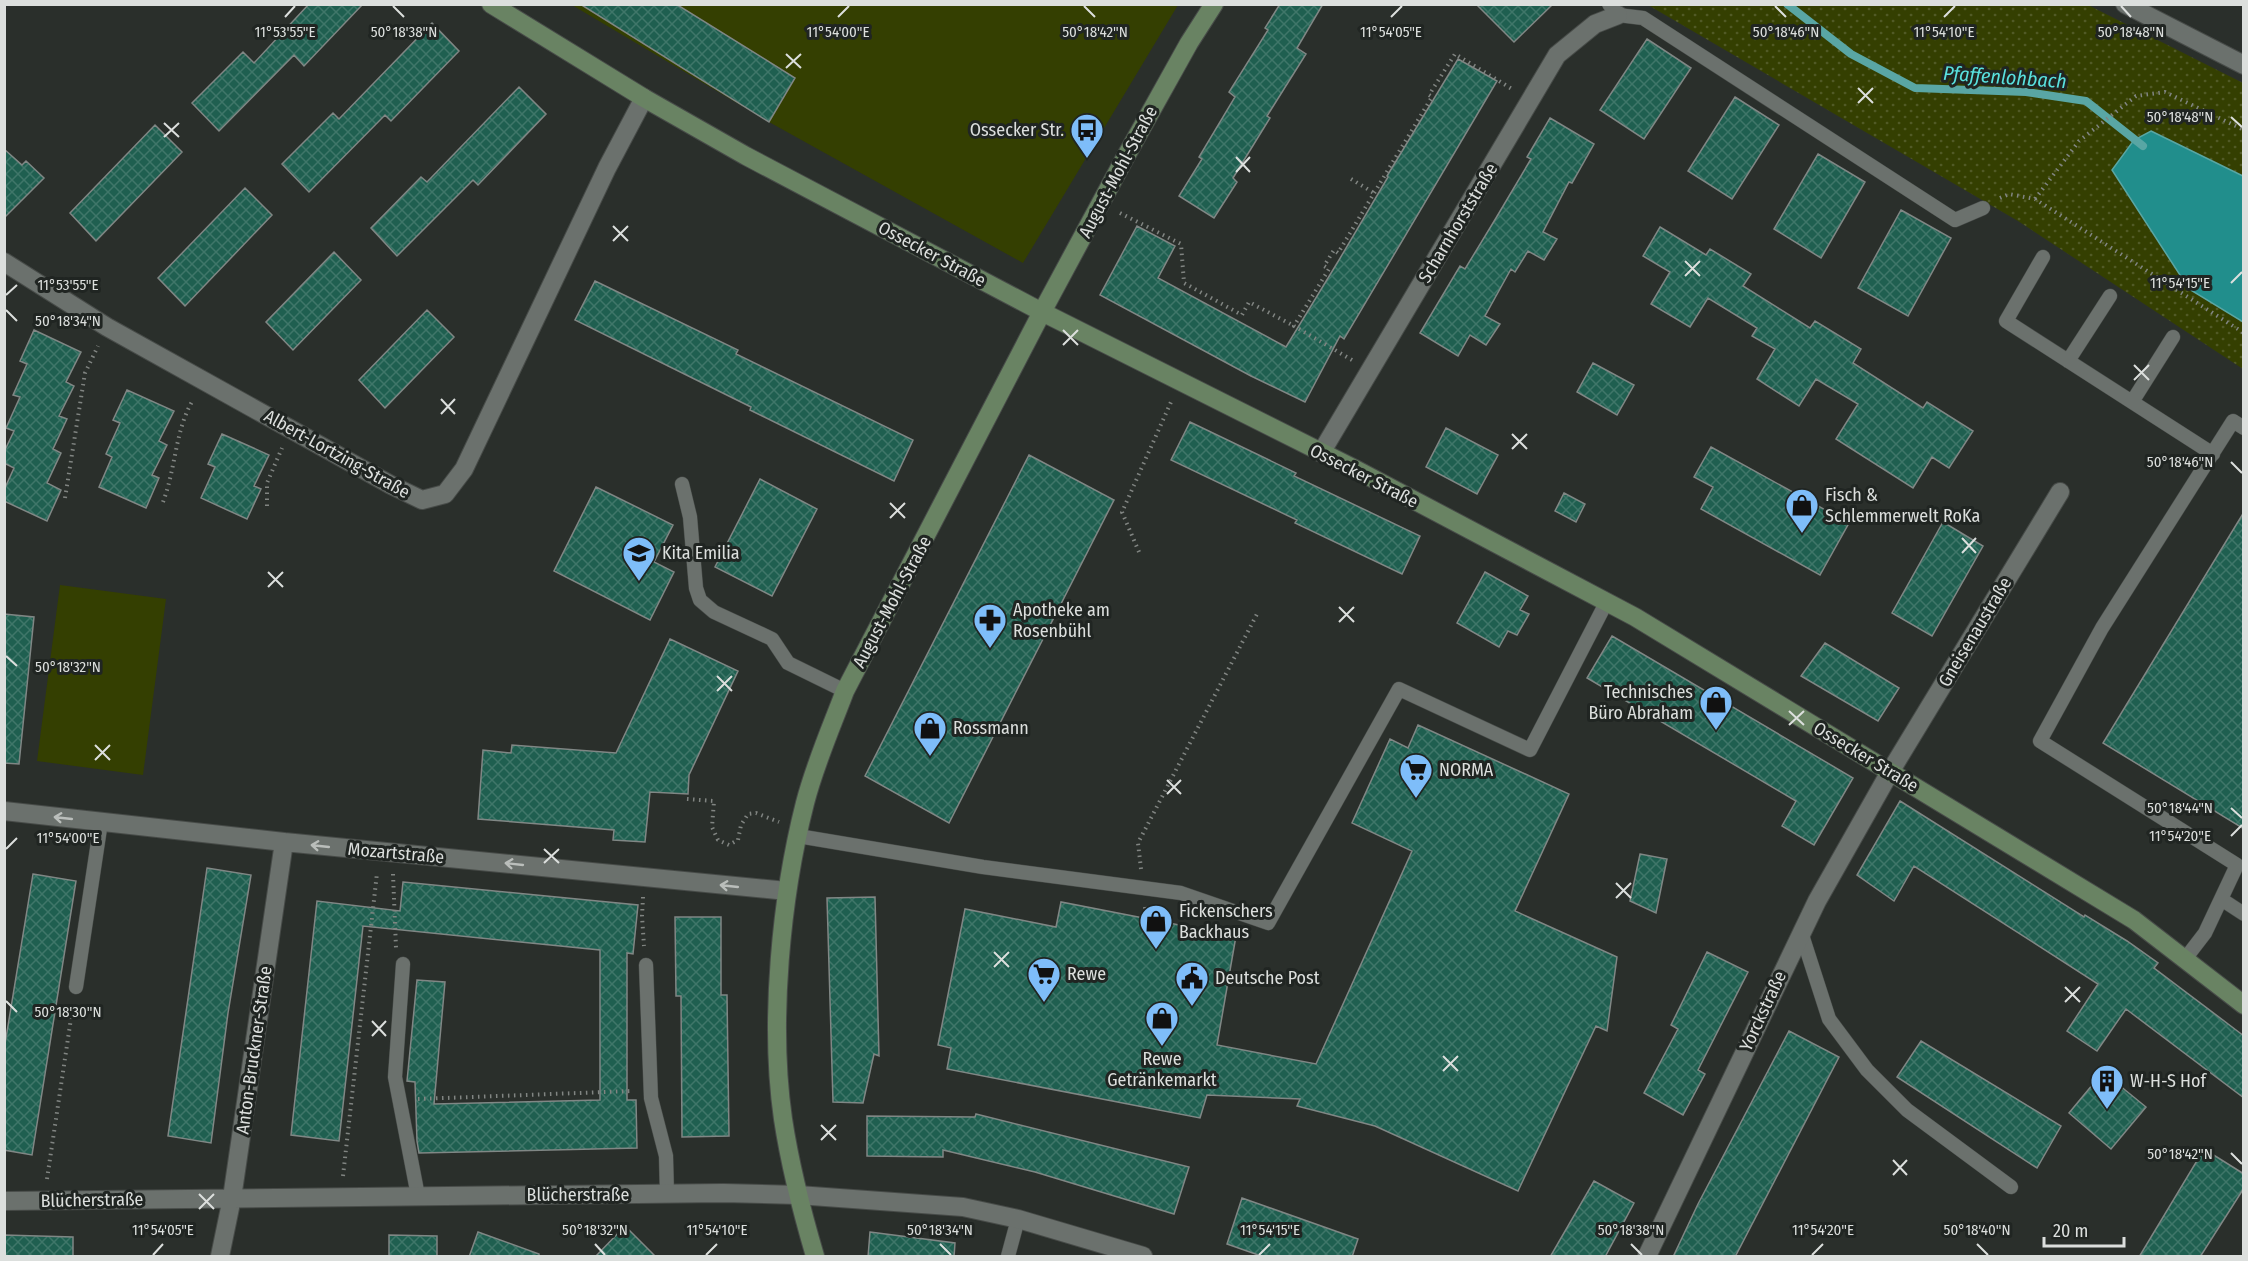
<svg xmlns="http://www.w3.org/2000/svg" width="2248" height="1261" font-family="'Fira Sans Condensed',sans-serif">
<defs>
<pattern id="park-dots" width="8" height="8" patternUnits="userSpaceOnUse" patternTransform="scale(1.5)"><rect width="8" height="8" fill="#343f01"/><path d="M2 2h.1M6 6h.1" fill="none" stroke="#515a26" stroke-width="1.8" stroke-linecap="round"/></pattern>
<pattern id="building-cross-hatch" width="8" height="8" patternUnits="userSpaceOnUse" patternTransform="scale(1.5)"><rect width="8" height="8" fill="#1f5f50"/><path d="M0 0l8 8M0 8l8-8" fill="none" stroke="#3f7669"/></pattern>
</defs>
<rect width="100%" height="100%" fill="#2a2f2b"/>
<path fill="#343f01" d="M572,5H1178L1023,263L769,122Z
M60,585L166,599L143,775L37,761Z"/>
<path fill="url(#park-dots)" d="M1648,5H2088L2243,83V369L2018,221Z"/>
<path fill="#218e8c" stroke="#59a6a4" stroke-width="1.5" d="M2151,131L2243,176V322L2189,289L2112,170L2134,140Z"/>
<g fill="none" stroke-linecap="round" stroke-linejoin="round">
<path stroke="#59a6a4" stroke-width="8" d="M1787,4L1851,54L1915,88L2026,92L2086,101L2143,146"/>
</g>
<path fill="url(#building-cross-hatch)" stroke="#808785" stroke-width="1.5" d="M309,4H363L304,66L294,55L219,131L192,103L243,52L254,63Z
M580,4H676L795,78L769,122Z
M1280,4H1323L1297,48L1306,54L1267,116L1270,118L1233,178L1237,182L1214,218L1179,196L1202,159L1199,157L1235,97L1229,92L1268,30L1265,28Z
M1476,4H1553L1514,42Z
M432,23L459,51L391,121L385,115L309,192L282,164L333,113L339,119Z
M1647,39L1691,68L1644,139L1600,110Z
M1458,59L1497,81L1344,339L1340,336L1305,402L1251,376L1100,295L1137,226L1175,246L1158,278L1286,347L1339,260L1388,177L1387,176Z
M519,87L546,114L478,185L473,180L397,256L371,228L421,177L427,182Z
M1735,97L1779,125L1732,199L1688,171Z
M1550,118L1594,144L1572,183L1569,182L1543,232L1557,239L1544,260L1528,251L1515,272L1511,269L1485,316L1500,324L1486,345L1470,335L1458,356L1420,333L1460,266L1465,269L1496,218L1531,159L1527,157Z
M155,125L182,152L96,241L70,213Z
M4,149L22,165L26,161L44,178L4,218Z
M1818,154L1865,182L1821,258L1774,229Z
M245,188L272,215L185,306L158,278Z
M1901,210L1951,238L1908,316L1858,288Z
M1660,227L1706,255L1710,249L1751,274L1743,286L1810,328L1815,321L1861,349L1853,363L1923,408L1927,402L1973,431L1949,468L1932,457L1913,488L1836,439L1858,404L1816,379L1799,406L1757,379L1775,349L1752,336L1757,328L1708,298L1690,327L1651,304L1670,272L1643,256Z
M334,252L361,280L293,350L266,322Z
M595,281L738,350L736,354L913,440L894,481L750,410L751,407L575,320Z
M427,310L454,337L385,408L359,380Z
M34,330L81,352L66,382L74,386L59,416L67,419L53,449L61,453L47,483L61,490L47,521L4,501V490L14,468L4,463V452L14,431L6,428L20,397L13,395L27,364L20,361Z
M1593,363L1634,385L1617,415L1577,392Z
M127,390L174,411L159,441L167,445L152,475L159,478L146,508L99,487L112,457L106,454L120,423L113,420Z
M1190,422L1296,473L1294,476L1420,536L1402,574L1295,523L1297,520L1171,460Z
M1446,428L1498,455L1477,494L1426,467Z
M222,434L269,455L254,486L261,489L247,519L201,498L215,467L208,464Z
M1711,447L1849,523L1820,575L1701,509L1713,487L1694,477Z
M1029,455L1114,500L949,823L865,776Z
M760,479L817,509L772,596L715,567Z
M596,487L673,525L654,562L674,572L650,620L554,571Z
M1564,493L1585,504L1576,522L1555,511Z
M2244,512V829L2103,743Z
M1943,522L1983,546L1932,636L1892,613Z
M1485,572L1528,596L1520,610L1529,614L1517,635L1508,631L1499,647L1457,623Z
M4,614L34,617L19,764L4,763Z
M1612,636L1853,778L1814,845L1782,826L1796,801L1587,678Z
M670,639L738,671L689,775L688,794L650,792L645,842L613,840L614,830L478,819L483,750L511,753L512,745L616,753Z
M1825,643L1899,688L1878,721L1801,676Z
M1418,725L1569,794L1515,911L1617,957L1607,1031L1596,1026L1518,1191L1375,1126L1297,1106L1300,1099L1207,1095L1200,1118L947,1069L951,1048L938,1045L965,909L1056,927L1061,902L1236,936L1217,1045L1316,1064L1412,851L1352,823L1390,739L1408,748Z
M1900,801L2084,917L2085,915L2127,941L2158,963L2154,968L2244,1036V1098L2126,1009L2097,1051L2067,1031L2098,984L1914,866L1894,901L1857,875Z
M1640,854L1667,859L1656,913L1630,901Z
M207,868L251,875L228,1013L211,1143L168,1136Z
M33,874L76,881L32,1155L4,1150V1050Z
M403,882L638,905L633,954L627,953V1100H636L637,1148L419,1153L417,1141L415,1082L407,1081L417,980L445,982L434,1104L600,1100V950L363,926L339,1141L291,1135L317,901L400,911Z
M875,897L879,1056L874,1054L863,1103L833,1102L827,898Z
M675,917H721V995H727L729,1136L682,1137L681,996H676Z
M1707,952L1748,972L1698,1070L1705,1074L1683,1115L1644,1093L1678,1029L1671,1025Z
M1789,1031L1839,1057L1735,1257H1673L1698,1204Z
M1921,1041L2061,1126L2037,1168L1897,1077Z
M2103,1072L2146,1107L2111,1149L2069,1113Z
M976,1114L1189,1167L1174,1214L1035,1172L943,1150V1157L867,1156V1116L975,1117Z
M2204,1149L2244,1174V1188L2200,1257H2139Z
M1594,1181L1634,1203L1605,1257H1550Z
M1242,1198L1358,1239L1352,1257H1264L1227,1244Z
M625,1226L656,1257H595Z
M478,1232L539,1254V1257H469Z
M870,1232L955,1243L954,1257H868Z
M4,1235L73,1237V1257H4Z
M389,1235L437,1236V1257H389Z"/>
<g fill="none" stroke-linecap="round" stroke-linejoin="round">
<defs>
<path id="lane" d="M1609,4L1618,15L1643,18L1955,220L1983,208
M2043,257L2006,321L2213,454
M2068,361L2110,296
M2132,402L2173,337
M682,484L690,517L696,588L700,600L714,612L772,639L788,663L845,691
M798,836L983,867L1181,893L1268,923L1399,689L1530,750L1606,603
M2221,899L2244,914
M1801,932L1829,1019L1867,1070L1907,1110L2011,1187
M2185,959L2205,933L2237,865L2040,741L2102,628L2233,421L2244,428
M403,964L395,1077L418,1196
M646,965L651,1098L666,1156L667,1194
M76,987L101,822
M1008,1256L1018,1219"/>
<path id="street" d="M2125,4L2244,65
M4,262L107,327L391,485L422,500L445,494L464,469L607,168L644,98
M1321,453L1557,55L1595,24L1618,15
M4,811L284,842L787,891
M4,1201L723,1193L798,1195L963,1207L1018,1219L1143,1256
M220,1256L232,1198L284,842
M1647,1256L1817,901L1890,772L2060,492"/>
<path id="secondary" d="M491,4L644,98L746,156L1042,312L1355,469L1635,617L2134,920L2244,1005
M815,1256C802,1212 790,1165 783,1119C769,1022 781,897 805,803C815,764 831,728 845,691L1042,312L1126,156L1189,43L1214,4"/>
</defs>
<use href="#lane" stroke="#474b48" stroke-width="15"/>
<use href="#street" stroke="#474b48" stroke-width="20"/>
<use href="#secondary" stroke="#474b48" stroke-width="20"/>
<path stroke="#818582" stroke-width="4" stroke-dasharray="1.5 4.5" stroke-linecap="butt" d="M1351,179L1374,193
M2000,198L2009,194L2035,199L2244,333
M2035,199L2079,141L2136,96L2165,92L2244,130
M1120,213L1181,244L1184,283L1242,315L1249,302L1294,326
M1352,360L1294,326L1329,269L1324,266L1334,250L1338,253L1432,97L1429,95L1455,54L1512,89
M65,498L85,373L98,346
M163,502C176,468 175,430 193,400
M267,506V483L282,448
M1139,552L1122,512L1171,402
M687,799L714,801L712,827L718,840L729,845L738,840L741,825L748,814L756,813L779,822
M1141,869L1138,843L1257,614
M393,874L396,948
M643,897L642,916L644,946
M1145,907L1146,919
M418,1099L632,1091
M343,1176L377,873
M47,1179L73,1005"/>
<use href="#lane" stroke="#6b716d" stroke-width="14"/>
<use href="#street" stroke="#6b716d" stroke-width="18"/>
<use href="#secondary" stroke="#698363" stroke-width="18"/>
</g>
<defs><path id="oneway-shaft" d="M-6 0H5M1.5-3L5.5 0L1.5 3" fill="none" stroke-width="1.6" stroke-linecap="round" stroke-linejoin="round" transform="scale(1.5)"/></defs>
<g stroke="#babebb">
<use href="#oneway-shaft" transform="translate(63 818) rotate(-174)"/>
<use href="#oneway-shaft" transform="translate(320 846) rotate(-174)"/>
<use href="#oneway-shaft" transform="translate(514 864) rotate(-174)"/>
<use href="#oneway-shaft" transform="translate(729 886) rotate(-174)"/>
</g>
<path fill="none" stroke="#dcdfdd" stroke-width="2" d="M393,6L404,17M1084,6L1095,17M1775,6L1786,17M2121,6L2131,17M285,17L295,6M838,17L849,6M1391,17L1402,6M1944,17L1955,6M786,54L801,68M786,68L801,54M1858,88L1873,103M1858,103L1873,88M2231,117L2242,127M164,123L179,137M164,137L179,123M1236,157L1250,172M1236,172L1250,157M613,226L628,241M613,241L628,226M1685,261L1700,276M1685,276L1700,261M2231,283L2242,272M6,295L17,285M6,310L17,321M1063,330L1078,345M1063,345L1078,330M2134,365L2149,380M2134,380L2149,365M441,399L455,414M441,414L455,399M1512,434L1527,449M1512,449L1527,434M2231,462L2242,473M890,503L905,518M890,518L905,503M1962,538L1976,553M1962,553L1976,538M268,572L283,587M268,587L283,572M1339,607L1354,622M1339,622L1354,607M6,656L17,666M717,676L732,691M717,691L732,676M1789,711L1804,725M1789,725L1804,711M95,745L110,760M95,760L110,745M1167,780L1181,794M1167,794L1181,780M2231,808L2242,818M2231,836L2242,825M6,849L17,838M544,849L559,863M544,863L559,849M1616,883L1631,898M1616,898L1631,883M994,952L1009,967M994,967L1009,952M2065,987L2080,1002M6,1001L17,1012M2065,1002L2080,987M372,1021L386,1036M372,1036L386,1021M1443,1056L1458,1071M1443,1071L1458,1056M821,1125L836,1140M821,1140L836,1125M2231,1153L2242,1164M1893,1160L1907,1175M1893,1175L1907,1160M199,1194L214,1209M199,1209L214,1194M595,1244L605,1255M940,1244L951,1255M1631,1244L1642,1255M1977,1244L1988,1255M153,1255L163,1244M706,1255L717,1244M1259,1255L1270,1244M1812,1255L1823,1244"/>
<defs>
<symbol id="bus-pin" viewBox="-11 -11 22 30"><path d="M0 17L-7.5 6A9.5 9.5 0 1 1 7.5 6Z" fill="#7ebdf9" stroke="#202522"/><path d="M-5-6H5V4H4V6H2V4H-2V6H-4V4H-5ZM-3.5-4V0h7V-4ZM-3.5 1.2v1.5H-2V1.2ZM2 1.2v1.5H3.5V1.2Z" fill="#111"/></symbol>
<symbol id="shop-pin" viewBox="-11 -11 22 30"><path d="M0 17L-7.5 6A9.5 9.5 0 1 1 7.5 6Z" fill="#7ebdf9" stroke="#202522"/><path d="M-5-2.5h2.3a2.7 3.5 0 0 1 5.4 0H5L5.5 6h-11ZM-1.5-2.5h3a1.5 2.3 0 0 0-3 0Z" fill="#111"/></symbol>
<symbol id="school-pin" viewBox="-11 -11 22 30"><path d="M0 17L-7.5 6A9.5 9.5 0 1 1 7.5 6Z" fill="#7ebdf9" stroke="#202522"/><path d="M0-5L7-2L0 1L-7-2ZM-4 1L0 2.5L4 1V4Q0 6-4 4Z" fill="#111"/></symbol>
<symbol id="pharmacy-pin" viewBox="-11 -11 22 30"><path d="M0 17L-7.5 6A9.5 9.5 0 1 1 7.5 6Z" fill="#7ebdf9" stroke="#202522"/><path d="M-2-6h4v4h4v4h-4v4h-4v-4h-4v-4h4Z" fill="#111"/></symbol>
<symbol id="supermarket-pin" viewBox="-11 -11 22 30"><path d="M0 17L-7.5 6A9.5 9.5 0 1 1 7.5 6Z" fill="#7ebdf9" stroke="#202522"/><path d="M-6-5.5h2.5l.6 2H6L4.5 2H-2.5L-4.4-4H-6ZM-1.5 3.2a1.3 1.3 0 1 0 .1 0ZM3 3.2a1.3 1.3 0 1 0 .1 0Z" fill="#111"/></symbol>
<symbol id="civic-pin" viewBox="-11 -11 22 30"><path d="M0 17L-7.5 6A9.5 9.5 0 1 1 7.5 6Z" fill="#7ebdf9" stroke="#202522"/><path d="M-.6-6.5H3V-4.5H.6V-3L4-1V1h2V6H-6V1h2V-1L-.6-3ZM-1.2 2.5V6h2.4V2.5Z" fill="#111"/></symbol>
<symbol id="building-pin" viewBox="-11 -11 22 30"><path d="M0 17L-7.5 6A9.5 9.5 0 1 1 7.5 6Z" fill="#7ebdf9" stroke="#202522"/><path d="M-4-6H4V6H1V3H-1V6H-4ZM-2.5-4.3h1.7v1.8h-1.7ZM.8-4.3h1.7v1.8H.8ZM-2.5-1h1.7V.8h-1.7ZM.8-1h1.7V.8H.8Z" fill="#111"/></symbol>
</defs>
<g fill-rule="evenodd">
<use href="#bus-pin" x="1068" y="111" width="38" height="52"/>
<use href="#shop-pin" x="1783" y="486" width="38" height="52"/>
<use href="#school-pin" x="620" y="534" width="38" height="52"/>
<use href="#pharmacy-pin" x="971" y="601" width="38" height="52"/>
<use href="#shop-pin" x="1697" y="683" width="38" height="52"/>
<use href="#shop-pin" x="911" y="709" width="38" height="52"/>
<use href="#supermarket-pin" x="1397" y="751" width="38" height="52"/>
<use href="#shop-pin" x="1137" y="902" width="38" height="52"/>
<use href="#supermarket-pin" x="1025" y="955" width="38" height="52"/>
<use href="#civic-pin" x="1173" y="959" width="38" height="52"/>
<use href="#shop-pin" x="1143" y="999" width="38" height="52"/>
<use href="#building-pin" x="2088" y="1062" width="38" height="52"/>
</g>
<g text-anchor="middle" stroke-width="6" stroke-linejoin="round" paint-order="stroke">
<g font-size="18" fill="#dcdfdd" stroke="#202522" text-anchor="start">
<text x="1064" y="136" text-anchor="end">Ossecker Str.</text>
<text x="1825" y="501">Fisch &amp;<tspan x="1825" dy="21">Schlemmerwelt RoKa</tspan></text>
<text x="662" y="559">Kita Emilia</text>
<text x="1013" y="616">Apotheke am<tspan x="1013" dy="21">Rosenbühl</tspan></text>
<text x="1693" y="698" text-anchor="end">Technisches<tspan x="1693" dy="21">Büro Abraham</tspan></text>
<text x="953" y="734">Rossmann</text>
<text x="1439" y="776">NORMA</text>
<text x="1179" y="917">Fickenschers<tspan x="1179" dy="21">Backhaus</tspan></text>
<text x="1067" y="980">Rewe</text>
<text x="1215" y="984">Deutsche Post</text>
<text x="1162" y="1065" text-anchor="middle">Rewe<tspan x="1162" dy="21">Getränkemarkt</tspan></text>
<text x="2130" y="1087">W-H-S Hof</text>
</g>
<g font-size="18" fill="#dcdfdd" stroke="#202522">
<text transform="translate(1118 172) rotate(-62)" y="6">August-Mohl-Straße</text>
<text transform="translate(1458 223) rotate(-59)" y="6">Scharnhorststraße</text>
<text transform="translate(932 254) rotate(28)" y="6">Ossecker Straße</text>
<text transform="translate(337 454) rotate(29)" y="6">Albert-Lortzing-Straße</text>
<text transform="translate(1364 476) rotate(27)" y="6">Ossecker Straße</text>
<text transform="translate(892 602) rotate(-62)" y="6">August-Mohl-Straße</text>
<text transform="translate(1975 632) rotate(-59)" y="6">Gneisenaustraße</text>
<text transform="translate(1866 757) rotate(31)" y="6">Ossecker Straße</text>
<text transform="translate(396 853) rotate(5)" y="6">Mozartstraße</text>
<text transform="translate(1763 1011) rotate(-65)" y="6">Yorckstraße</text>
<text transform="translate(254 1050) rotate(-82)" y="6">Anton-Bruckner-Straße</text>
<text x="578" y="1201">Blücherstraße</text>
<text transform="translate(92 1200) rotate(-1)" y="6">Blücherstraße</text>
</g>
<g font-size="20" font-style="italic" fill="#59e1de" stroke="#202522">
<text transform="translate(2005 77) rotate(4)" y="7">Pfaffenlohbach</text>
</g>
</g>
<g font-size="15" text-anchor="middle" fill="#dcdfdd" stroke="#202522" stroke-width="6" stroke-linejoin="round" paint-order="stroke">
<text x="285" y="37">11°53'55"E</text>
<text x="404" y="37">50°18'38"N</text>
<text x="838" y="37">11°54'00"E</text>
<text x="1095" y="37">50°18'42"N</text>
<text x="1391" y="37">11°54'05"E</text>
<text x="1786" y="37">50°18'46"N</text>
<text x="1944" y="37">11°54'10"E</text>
<text x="2131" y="37">50°18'48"N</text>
<text x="2180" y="122">50°18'48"N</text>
<text x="2180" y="288">11°54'15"E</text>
<text x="68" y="290">11°53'55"E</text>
<text x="68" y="326">50°18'34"N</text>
<text x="2180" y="467">50°18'46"N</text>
<text x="68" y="672">50°18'32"N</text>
<text x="2180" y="813">50°18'44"N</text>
<text x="2180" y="841">11°54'20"E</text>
<text x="68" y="843">11°54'00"E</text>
<text x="68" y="1017">50°18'30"N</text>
<text x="2180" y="1159">50°18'42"N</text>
<text x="163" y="1235">11°54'05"E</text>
<text x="595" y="1235">50°18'32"N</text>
<text x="717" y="1235">11°54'10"E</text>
<text x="940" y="1235">50°18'34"N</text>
<text x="1270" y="1235">11°54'15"E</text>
<text x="1631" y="1235">50°18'38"N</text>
<text x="1823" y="1235">11°54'20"E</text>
<text x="1977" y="1235">50°18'40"N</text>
</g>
<rect width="2248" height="1261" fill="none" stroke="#dcdfdd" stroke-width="12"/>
<path d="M2044 1237v9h80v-9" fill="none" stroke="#dcdfdd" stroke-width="3"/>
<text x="2053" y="1237" font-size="18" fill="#dcdfdd" stroke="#202522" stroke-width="4.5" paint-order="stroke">20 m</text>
</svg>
